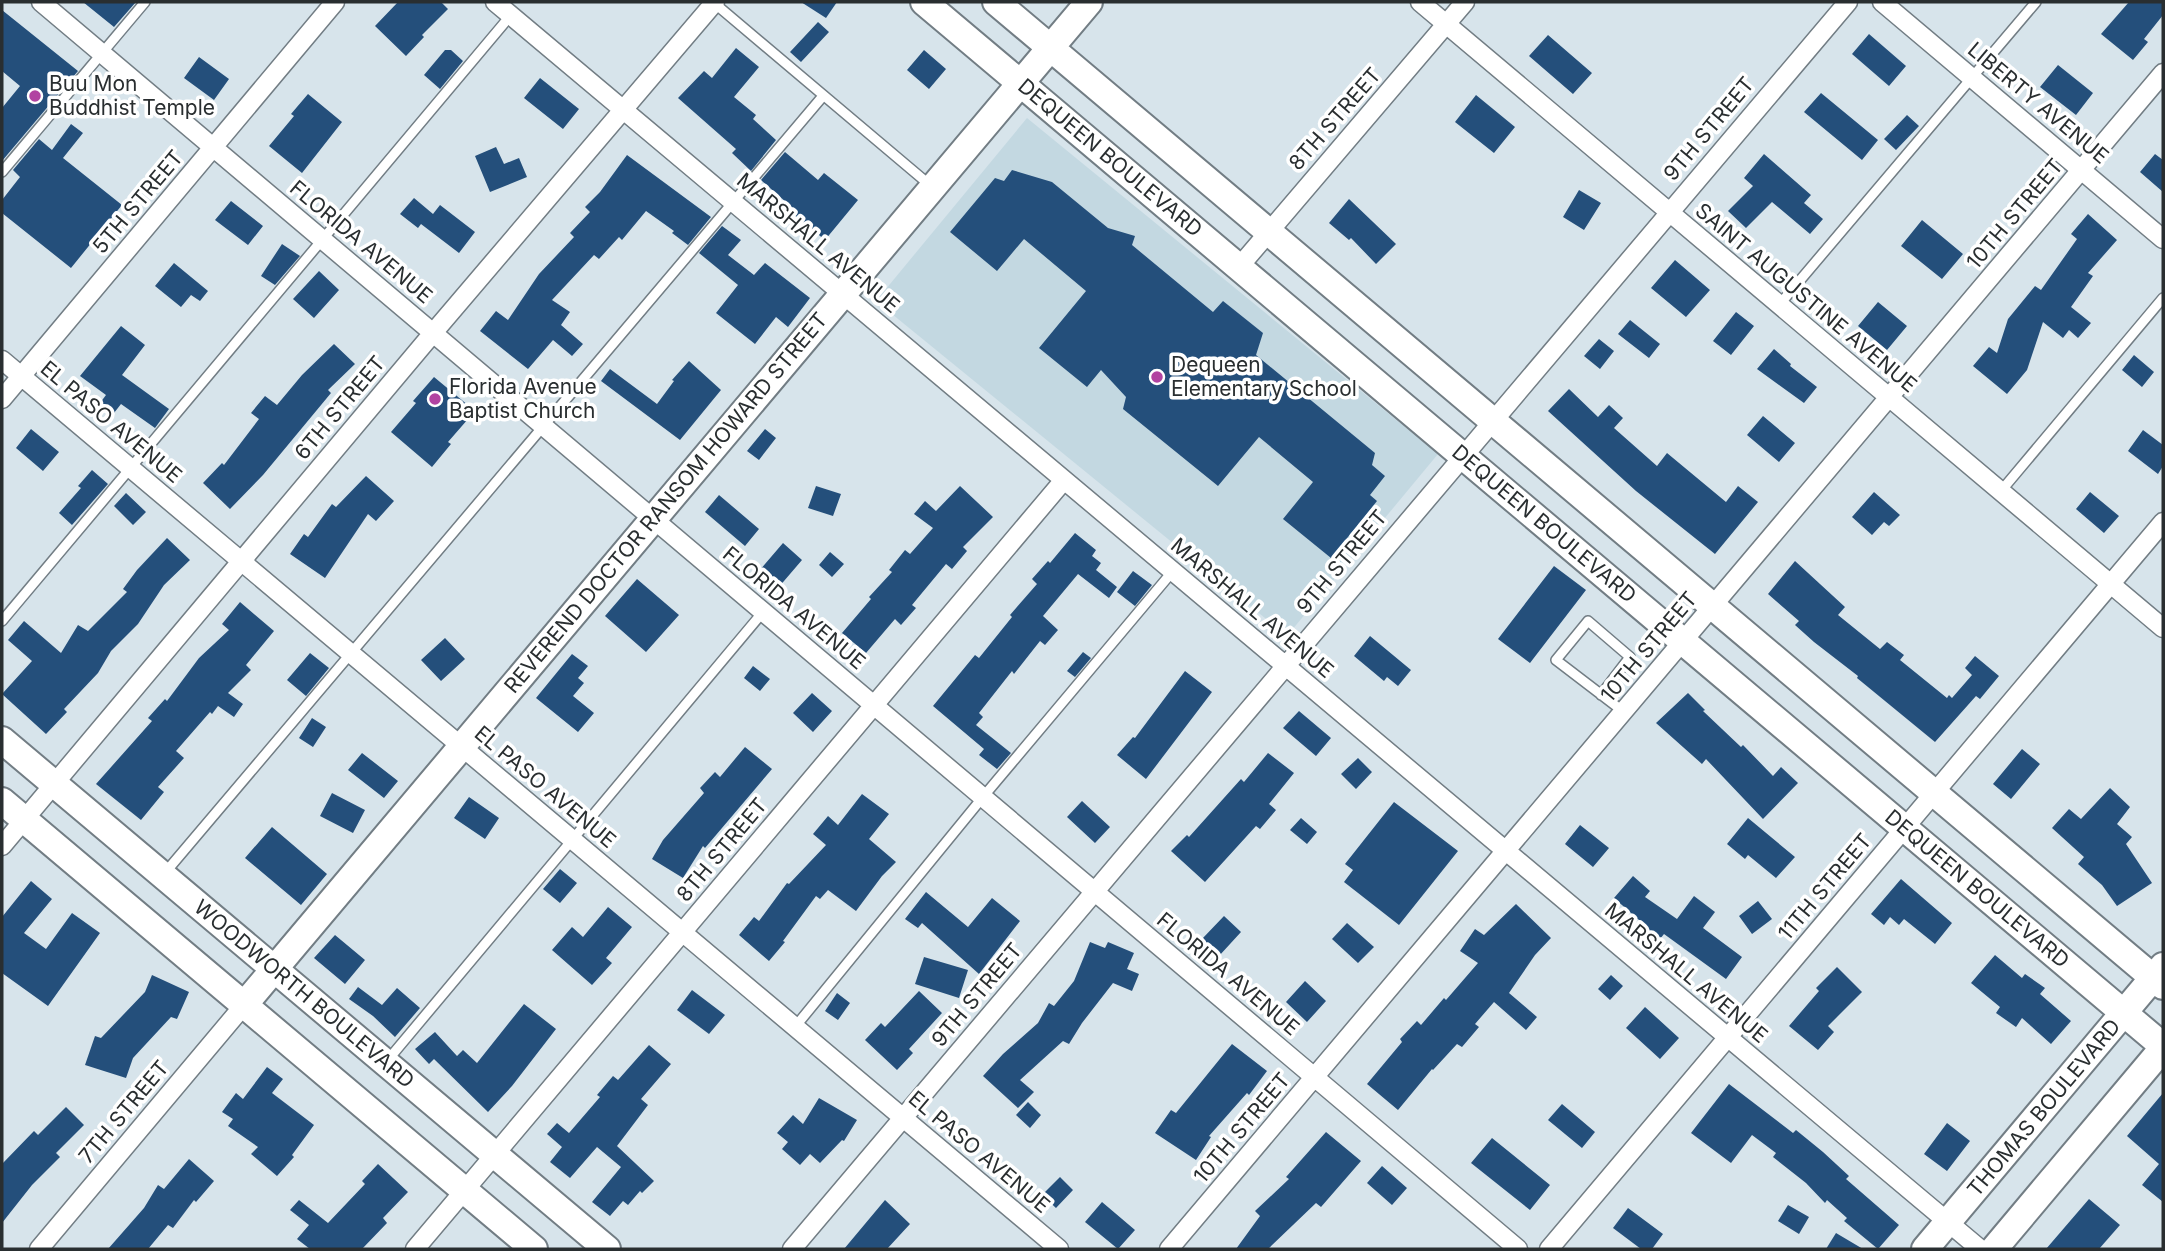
<svg xmlns="http://www.w3.org/2000/svg" width="2165" height="1251" font-family="Inter,sans-serif">
<rect width="100%" height="100%" fill="#d7e4eb"/>
<path fill="#c3d8e1" d="M1027,118L1438,454L1287,636L876,301Z"/>
<path fill="#244f7b" d="M83,2H136L114,27Z
M398,2H441L448,9L422,35L424,37L406,56L375,26Z
M801,2H837L826,18Z
M2129,2H2163V15L2144,39L2148,42L2133,60L2101,34Z
M2,10L78,71L2,161V108L20,86L2,71Z
M818,22L829,32L801,62L790,52Z
M1869,34L1906,66L1889,86L1852,54Z
M1548,35L1592,73L1573,94L1529,56Z
M736,48L759,67L734,97L756,115L753,119L776,140L751,171L732,153L736,149L678,98L704,71L712,78Z
M445,50H451L463,61L440,89L424,75Z
M924,50L946,69L929,89L907,70Z
M199,57L229,79L214,100L184,78Z
M2058,65L2093,93L2076,115L2040,87Z
M540,78L579,109L563,129L524,98Z
M1821,93L1878,140L1862,160L1804,112Z
M308,94L342,122L302,173L269,146L294,116L291,114Z
M1476,95L1515,127L1494,153L1455,122Z
M1907,115L1919,126L1896,150L1884,139Z
M71,124L83,133L63,158L122,205L71,268L2,213V200L20,177L13,170L39,139L52,150Z
M496,147L504,164L519,158L527,177L490,192L475,156Z
M785,152L818,180L824,173L858,200L825,240L792,213L795,210L761,180Z
M1764,154L1811,195L1804,203L1823,219L1810,234L1772,202L1746,228L1728,211L1753,186L1744,178Z
M2155,154L2163,160V192L2140,172Z
M627,155L711,217L688,245L672,233L674,231L646,211L622,240L619,237L599,259L594,255L552,300L570,312L561,325L583,344L572,356L553,340L528,369L480,331L496,311L508,320L539,274L574,237L570,233L590,212L585,207L600,192Z
M1012,170L1052,182L1108,228L1135,236L1132,245L1213,312L1223,301L1263,333L1256,355L1375,453L1372,465L1385,476L1370,495L1377,501L1331,558L1283,519L1313,482L1259,437L1218,486L1123,409L1126,397L1101,370L1087,387L1039,348L1086,291L1024,239L997,271L950,232L995,178L1004,181Z
M1579,190L1601,203L1584,230L1563,217Z
M414,198L433,214L440,205L475,232L459,253L421,224L418,228L400,214Z
M1349,199L1396,244L1376,264L1351,238L1349,240L1329,223Z
M231,201L263,226L248,245L215,220Z
M2088,214L2117,240L2088,273L2093,276L2071,307L2091,323L2078,338L2069,330L2063,338L2043,322L2027,370L2007,394L1973,366L1989,347L1997,353L2008,319L2035,286L2041,290L2077,239L2071,234Z
M1922,220L1963,254L1942,279L1901,246Z
M722,226L741,240L728,255L754,275L765,263L810,298L788,327L776,317L755,344L716,313L738,285L699,253Z
M282,244L300,256L275,285L261,276Z
M1675,260L1710,290L1686,317L1651,288Z
M174,263L208,291L200,301L191,295L181,307L155,286Z
M319,271L339,290L314,318L293,299Z
M1878,302L1907,326L1887,350L1858,326Z
M1736,312L1754,326L1731,355L1713,341Z
M1630,320L1660,344L1649,358L1618,334Z
M121,326L145,345L122,375L169,409L155,428L121,404L114,413L100,403L106,395L80,376Z
M1599,339L1614,351L1600,369L1584,356Z
M334,344L355,364L328,390L331,393L263,475L230,509L203,483L222,463L224,465L259,419L251,413L265,396L277,405L302,375Z
M1774,349L1791,364L1790,366L1817,387L1804,403L1757,369Z
M2134,355L2154,372L2142,387L2122,370Z
M689,361L721,390L680,440L601,381L610,369L657,404L674,381L672,380Z
M434,377L475,411L448,442L451,444L432,467L391,432L416,403L413,401Z
M1569,389L1598,417L1609,405L1623,418L1614,428L1657,466L1667,453L1726,502L1738,486L1758,502L1715,554L1636,491L1548,411Z
M1763,416L1795,443L1779,462L1747,435Z
M31,429L59,452L43,471L16,448Z
M765,429L776,438L759,460L747,451Z
M2143,430L2163,445V466L2158,474L2128,451Z
M92,470L108,484L72,525L59,513L81,488L78,486Z
M366,476L394,501L376,521L368,514L325,578L290,554L304,534L308,537L332,504L336,507Z
M816,486L841,494L833,516L808,508Z
M960,486L993,517L963,547L967,551L952,569L946,564L912,605L916,608L901,625L895,619L866,653L842,633L871,599L869,597L892,572L889,570L905,550L910,554L933,528L914,514L925,501L936,511Z
M1874,492L1900,515L1889,526L1884,522L1872,535L1852,517Z
M2090,492L2119,516L2104,533L2076,509Z
M126,493L146,512L133,525L114,506Z
M719,495L759,529L745,546L705,512Z
M1075,533L1096,550L1092,556L1101,563L1096,570L1117,587L1109,598L1078,574L1043,616L1058,630L1045,645L1040,641L1014,674L1012,671L979,713L983,717L976,725L1011,753L997,769L979,755L984,749L933,706L975,655L979,658L1012,617L1010,615L1037,584L1032,579L1048,561L1050,563Z
M167,538L190,560L164,585L138,624L111,651L98,673L64,709L67,712L46,734L2,694L32,661L8,640L24,621L61,653L78,625L88,631L127,592L123,589L137,570Z
M783,543L802,560L778,588L759,571Z
M830,552L844,564L832,577L819,565Z
M1795,561L1845,607L1838,615L1880,649L1887,642L1904,655L1900,660L1947,698L1949,695L1952,698L1972,675L1965,668L1975,656L1999,676L1980,699L1976,696L1935,742L1857,678L1858,676L1814,642L1795,625L1799,621L1768,594Z
M1554,566L1586,590L1530,663L1498,639Z
M1133,571L1152,585L1135,606L1117,592Z
M637,579L679,615L646,652L605,616Z
M240,602L274,631L246,665L251,670L228,693L243,704L234,717L218,706L212,714L210,712L176,751L184,758L158,787L164,792L141,820L96,784L152,721L148,718L165,699L167,701L199,658L229,630L222,624Z
M1370,636L1411,670L1398,686L1387,677L1384,681L1354,656Z
M445,638L465,659L441,681L421,660Z
M1083,652L1091,658L1075,677L1067,671Z
M310,653L329,668L306,696L287,680Z
M572,654L588,666L578,678L584,683L573,696L594,713L578,732L536,698Z
M753,666L770,679L760,691L744,678Z
M1185,671L1212,692L1146,779L1117,755L1133,737L1135,738Z
M812,693L832,711L813,732L793,713Z
M1688,693L1705,710L1703,711L1741,747L1743,745L1773,776L1781,767L1798,783L1763,819L1706,759L1702,764L1656,723Z
M1299,711L1331,738L1316,756L1283,728Z
M312,718L326,727L313,747L299,738Z
M745,747L772,769L705,848L703,846L683,878L652,859L663,840L704,793L700,788L715,772L720,777Z
M2022,749L2040,764L2011,799L1993,784Z
M362,753L398,781L384,798L348,770Z
M1268,753L1294,773L1269,804L1276,810L1260,829L1256,826L1205,882L1171,851L1187,835L1189,837L1241,779L1244,782Z
M1358,758L1372,772L1356,789L1341,774Z
M2110,788L2130,807L2117,824L2132,837L2126,844L2152,883L2117,906L2102,885L2078,864L2084,857L2052,828L2069,809L2081,819Z
M332,793L365,810L353,833L320,816Z
M862,794L889,814L869,839L896,862L882,876L856,911L828,890L820,899L816,896L783,941L785,942L769,961L739,935L754,917L759,921L787,883L789,884L826,845L813,834L828,816L838,825Z
M469,797L499,818L485,839L454,818Z
M1082,801L1110,827L1095,843L1067,817Z
M1394,802L1458,851L1399,925L1344,882L1353,870L1345,864Z
M1301,818L1317,832L1307,844L1290,830Z
M1748,818L1795,857L1776,878L1748,855L1745,859L1727,844Z
M1580,825L1609,848L1593,867L1565,844Z
M272,827L327,874L301,905L245,858Z
M560,869L577,883L560,903L543,889Z
M1633,876L1650,891L1645,897L1677,919L1694,896L1715,912L1703,928L1742,957L1726,979L1664,934L1660,939L1646,929L1647,927L1614,898Z
M1901,879L1952,923L1935,944L1904,919L1899,925L1890,917L1884,925L1871,914Z
M31,881L52,899L24,933L46,949L72,913L100,933L48,1006L2,973V917Z
M926,892L968,927L992,898L1020,921L979,974L922,923L918,928L905,919Z
M1758,901L1772,919L1752,934L1739,916Z
M1516,904L1551,938L1535,955L1509,993L1537,1017L1526,1030L1494,1002L1475,1024L1479,1027L1462,1047L1457,1044L1433,1070L1432,1069L1398,1110L1367,1084L1402,1042L1400,1039L1417,1021L1421,1025L1444,998L1446,1000L1478,963L1460,951L1475,929L1484,935Z
M608,907L632,927L606,958L612,963L592,985L552,950L572,927L583,937Z
M1224,916L1241,932L1219,956L1202,939Z
M1347,923L1374,947L1358,963L1332,939Z
M335,935L365,960L345,984L314,958Z
M1090,942L1105,948L1108,942L1134,953L1127,969L1139,974L1132,991L1113,983L1082,1023L1069,1044L1063,1041L1020,1080L1034,1092L1018,1108L983,1076L1003,1054L1038,1023L1049,1003L1054,1006L1074,981Z
M1995,955L2022,978L2025,974L2045,988L2040,994L2071,1021L2051,1044L2022,1018L2016,1027L1996,1013L2000,1007L1971,983Z
M924,957L968,970L959,998L915,984Z
M1837,967L1862,992L1828,1026L1834,1032L1818,1050L1789,1026L1819,991L1816,988Z
M152,975L189,992L177,1019L171,1017L133,1058L126,1078L85,1065L95,1036L101,1038L145,992Z
M1611,975L1623,986L1610,1000L1598,989Z
M1305,981L1326,1001L1307,1022L1286,1002Z
M358,987L382,1005L397,988L420,1008L395,1037L373,1016L349,999Z
M692,990L725,1015L709,1034L677,1010Z
M919,991L942,1013L909,1049L913,1053L897,1070L865,1040L881,1023L885,1027Z
M837,993L850,1003L838,1020L825,1011Z
M524,1004L556,1029L512,1086L488,1112L434,1059L429,1064L415,1049L435,1032L457,1056L463,1050L477,1063Z
M1645,1007L1679,1038L1660,1059L1626,1028Z
M1232,1044L1267,1071L1249,1095L1247,1093L1209,1136L1211,1137L1196,1160L1155,1133L1171,1110L1176,1113Z
M649,1045L671,1064L641,1099L648,1105L617,1146L654,1181L642,1193L640,1191L628,1205L623,1201L610,1216L592,1202L621,1167L597,1147L570,1178L550,1162L562,1147L547,1134L557,1123L569,1133L600,1097L597,1095L613,1076L618,1080Z
M267,1067L283,1079L272,1093L314,1125L292,1155L294,1157L277,1176L251,1154L258,1147L228,1126L233,1119L222,1112L236,1093L243,1099Z
M1729,1084L1793,1133L1796,1130L1823,1152L1849,1176L1846,1179L1899,1225L1878,1249L1844,1221L1847,1218L1827,1200L1825,1203L1806,1183L1773,1157L1776,1153L1752,1135L1731,1163L1691,1133Z
M2163,1093V1202L2142,1185L2159,1164L2127,1136Z
M819,1098L857,1120L844,1141L842,1140L820,1163L810,1154L800,1165L782,1149L788,1142L777,1133L793,1115L803,1124Z
M1028,1102L1041,1115L1030,1128L1016,1115Z
M1562,1104L1595,1132L1582,1148L1548,1120Z
M66,1107L84,1125L56,1153L60,1157L32,1185L2,1223V1164L34,1131L38,1135Z
M1947,1123L1970,1141L1947,1171L1924,1154Z
M1326,1132L1361,1161L1321,1207L1316,1203L1268,1249H1236L1260,1216L1255,1211L1289,1179L1286,1177Z
M1492,1138L1550,1185L1530,1210L1471,1163Z
M189,1159L214,1181L196,1202L194,1200L173,1228L168,1225L148,1249H108L144,1208L158,1185L164,1189Z
M378,1164L408,1192L383,1218L387,1223L362,1249H310L297,1239L309,1225L290,1210L299,1200L328,1223L365,1184L362,1181Z
M1382,1166L1407,1188L1392,1205L1367,1183Z
M1060,1177L1073,1190L1056,1208L1042,1195Z
M2089,1199L2120,1225L2099,1249H2046Z
M885,1200L910,1224L887,1249H844Z
M1102,1202L1135,1230L1118,1249L1085,1222Z
M1788,1205L1809,1217L1799,1234L1778,1221Z
M1628,1208L1663,1234L1652,1249H1641L1613,1228Z
M1836,1233L1863,1249H1826Z"/>
<g fill="none" stroke-linecap="round" stroke-linejoin="round">
<defs>
<path id="lane" d="M713,2L931,186
M2,172L145,2
M1779,305L2036,2
M2001,491L2163,298
M2,621L511,15
M1601,695L1630,657L1588,621L1556,660L1624,712
M164,874L823,96
M795,1027L983,797L1173,571
M387,1061L763,612"/>
<path id="street" d="M41,2L1518,1249
M495,2L1980,1249
M1420,2L2163,628
M1882,2L2163,239
M1239,267L1465,2
M2,360L1059,1249
M2,399L335,2
M2,846L433,333L715,2
M39,1249L244,1005
M415,1249L1064,480
M792,1249L1848,2
M1169,1249L2163,73
M1549,1249L2163,522"/>
<path id="secondary" d="M924,2L2163,1046
M996,2L2163,986
M2,740L607,1249
M2,801L534,1249
M244,1005L1089,2
M1925,1249L2163,966
M1994,1249L2163,1048"/>
</defs>
<use href="#lane" stroke="#727d84" stroke-width="12"/>
<use href="#street" stroke="#727d84" stroke-width="21"/>
<use href="#secondary" stroke="#727d84" stroke-width="30"/>
<use href="#lane" stroke="#fff" stroke-width="9"/>
<use href="#street" stroke="#fff" stroke-width="18"/>
<use href="#secondary" stroke="#fff" stroke-width="26"/>
</g>
<g fill="#b143a1" stroke="#fff" stroke-width="2.5">
<circle cx="35" cy="96" r="7"/>
<circle cx="1157" cy="377" r="7"/>
<circle cx="435" cy="399" r="7"/>
</g>
<g text-anchor="middle" stroke-width="7" stroke-linejoin="round" paint-order="stroke">
<g font-size="21" fill="#292e30" stroke="#fff" text-anchor="start">
<text x="49" y="91">Buu Mon<tspan x="49" dy="24">Buddhist Temple</tspan></text>
<text x="1171" y="372">Dequeen<tspan x="1171" dy="24">Elementary School</tspan></text>
<text x="449" y="394">Florida Avenue<tspan x="449" dy="24">Baptist Church</tspan></text>
</g>
<g font-size="21" fill="#292e30" stroke="#fff">
<text transform="translate(2038 103) rotate(40)" y="7">LIBERTY AVENUE</text>
<text transform="translate(1335 119) rotate(-49)" y="7">8TH STREET</text>
<text transform="translate(1709 129) rotate(-50)" y="7">9TH STREET</text>
<text transform="translate(1110 158) rotate(40)" y="7">DEQUEEN BOULEVARD</text>
<text transform="translate(138 202) rotate(-50)" y="7">5TH STREET</text>
<text transform="translate(2015 214) rotate(-50)" y="7">10TH STREET</text>
<text transform="translate(361 242) rotate(40)" y="7">FLORIDA AVENUE</text>
<text transform="translate(818 243) rotate(40)" y="7">MARSHALL AVENUE</text>
<text transform="translate(1806 298) rotate(40)" y="7">SAINT AUGUSTINE AVENUE</text>
<text transform="translate(340 408) rotate(-50)" y="7">6TH STREET</text>
<text transform="translate(111 422) rotate(40)" y="7">EL PASO AVENUE</text>
<text transform="translate(666 503) rotate(-50)" y="7">REVEREND DOCTOR RANSOM HOWARD STREET</text>
<text transform="translate(1544 524) rotate(40)" y="7">DEQUEEN BOULEVARD</text>
<text transform="translate(1342 562) rotate(-50)" y="7">9TH STREET</text>
<text transform="translate(794 608) rotate(40)" y="7">FLORIDA AVENUE</text>
<text transform="translate(1252 608) rotate(40)" y="7">MARSHALL AVENUE</text>
<text transform="translate(1649 647) rotate(-50)" y="7">10TH STREET</text>
<text transform="translate(545 787) rotate(40)" y="7">EL PASO AVENUE</text>
<text transform="translate(722 850) rotate(-50)" y="7">8TH STREET</text>
<text transform="translate(1825 887) rotate(-50)" y="7">11TH STREET</text>
<text transform="translate(1977 889) rotate(40)" y="7">DEQUEEN BOULEVARD</text>
<text transform="translate(1686 973) rotate(40)" y="7">MARSHALL AVENUE</text>
<text transform="translate(1228 974) rotate(40)" y="7">FLORIDA AVENUE</text>
<text transform="translate(304 994) rotate(40)" y="7">WOODWORTH BOULEVARD</text>
<text transform="translate(977 995) rotate(-50)" y="7">9TH STREET</text>
<text transform="translate(2044 1108) rotate(-50)" y="7">THOMAS BOULEVARD</text>
<text transform="translate(124 1112) rotate(-50)" y="7">7TH STREET</text>
<text transform="translate(1242 1128) rotate(-50)" y="7">10TH STREET</text>
<text transform="translate(979 1152) rotate(40)" y="7">EL PASO AVENUE</text>
</g>
</g>
<rect width="2165" height="1251" fill="none" stroke="#292e30" stroke-width="7"/>
</svg>
